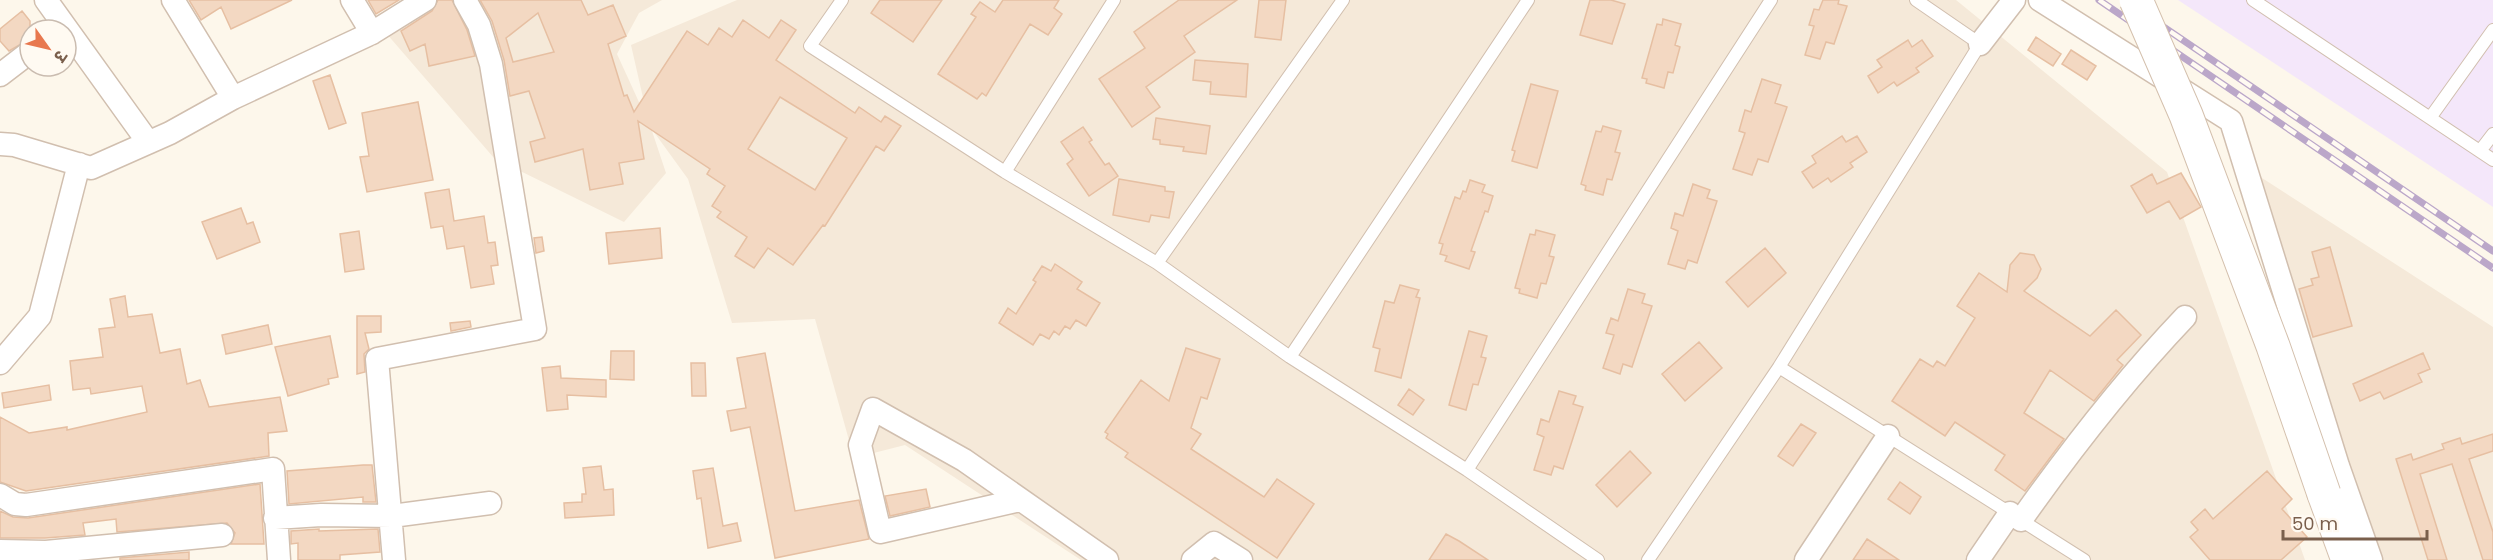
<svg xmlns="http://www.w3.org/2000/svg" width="2493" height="560" font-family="Poppins,'Noto Sans Devanagari',sans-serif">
<rect width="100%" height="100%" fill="#fdf7eb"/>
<path fill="#f5e9d9" d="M434,0H662L639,13L617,54L649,124L631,45L737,0H1956L2167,172L2305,560H1081L905,445L854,458L815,319L732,323L688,179L651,128L666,173L624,222L494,158L386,33Z
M2237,165L2262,178L2493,327V560H2379Z"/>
<path fill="#f4e7fa" d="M2178,0H2493V207Z"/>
<path fill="#f3d8c2" stroke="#e6bfa2" stroke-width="1.5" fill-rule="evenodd" d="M189,0H292L231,29L221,7L201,20Z
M368,0H399L376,14Z
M438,0H452L467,30L475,56L429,66L425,44L410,51L401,31L432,11Z
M480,0H581L588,15L613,5L626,36L608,44L624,96L627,95L634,112L687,31L708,45L719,28L732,37L743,20L769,38L781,20L796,30L776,60L855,113L859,107L881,122L885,116L901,126L884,151L876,146L825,226L823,225L793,265L768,248L754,268L735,256L747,237L717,217L721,212L712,206L725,186L707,174L710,169L638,121L644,159L619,163L623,184L590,190L583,149L535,162L530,142L545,138L529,91L510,96L504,60L492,21ZM538,13L554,52L513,62L506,38ZM780,97L847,138L815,190L748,149Z
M880,0H942L913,42L871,13Z
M1003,0H1059L1054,8L1062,14L1048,35L1030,24L986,96L982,93L977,99L938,74L976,17L971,14L980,2L995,12Z
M1179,0H1237L1184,36L1195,52L1146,87L1160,107L1132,127L1099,79L1145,48L1134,32Z
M1259,0H1286L1281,40L1255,37Z
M1590,0H1611L1625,4L1612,44L1580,35Z
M1823,0H1839L1838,4L1847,6L1834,44L1826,42L1820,59L1805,55L1814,26L1809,25L1814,9L1819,10Z
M22,11L30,21V39L9,51L0,41V29Z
M1663,19L1681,24L1675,45L1680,47L1673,73L1668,72L1664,88L1646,83L1647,79L1642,78L1657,24L1662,25Z
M2036,37L2061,54L2053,66L2028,50Z
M1908,40L1912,47L1922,40L1933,56L1916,68L1919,72L1897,86L1894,82L1878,93L1868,76L1882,67L1877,60Z
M2071,50L2096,66L2087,80L2062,64Z
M1195,60L1248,64L1246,97L1210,94L1211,82L1193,80Z
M330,75L346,123L329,129L313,81Z
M1762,79L1781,85L1775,103L1787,107L1768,162L1758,159L1752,175L1733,169L1745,133L1739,131L1745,110L1751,112Z
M1531,84L1558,91L1537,168L1512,161L1515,151L1512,150Z
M418,102L433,180L367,192L360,157L369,156L362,113Z
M1156,118L1210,126L1206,154L1183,151L1184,147L1160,144V140L1153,139Z
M1603,126L1621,131L1615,152L1620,153L1612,180L1607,179L1603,195L1585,190L1586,186L1581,184L1596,131L1601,132Z
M1083,127L1092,140L1089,142L1105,165L1109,163L1118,176L1089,196L1067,164L1073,159L1061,142Z
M1842,136L1846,142L1857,136L1867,152L1850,163L1853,167L1831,182L1828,178L1813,188L1802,172L1816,163L1812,156Z
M2181,173L2201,207L2180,219L2169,201L2147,213L2131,186L2152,174L2157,184Z
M1119,179L1165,187V191L1174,192L1169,218L1151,215L1149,222L1113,215Z
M1470,180L1485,185L1482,192L1493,196L1488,212L1485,211L1471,251L1475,252L1469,269L1445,261L1447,256L1440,254L1443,244L1439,243L1455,197L1460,199L1463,191L1466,192Z
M1693,184L1710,190L1707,198L1717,201L1697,263L1688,260L1685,269L1668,264L1678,231L1671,228L1675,213L1683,216Z
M449,189L454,221L484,216L488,243L495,242L498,265L491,266L494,284L471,288L464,246L447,249L443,226L431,228L425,193Z
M241,208L247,224L253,222L260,242L217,259L202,222Z
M660,228L662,258L609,264L606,233Z
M1536,230L1555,235L1549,256L1554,257L1546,284L1541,283L1537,298L1519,293L1520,289L1515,288L1530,234L1535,235Z
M359,231L364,269L345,272L340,234Z
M542,237L544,251L536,253L534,238Z
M2330,247L2352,326L2313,337L2299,289L2313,285L2311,279L2319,277L2312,252Z
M1765,248L1786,273L1748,307L1726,282Z
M2020,253L2034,255L2041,269L2037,278L2024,291L2090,336L2116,310L2141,335L2117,360L2123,365L2094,401L2050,370L2024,413L2064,439L2025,491L1995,470L2005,455L1955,422L1945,436L1892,401L1920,359L1933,367L1937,361L1945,366L1975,318L1957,306L1979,273L2007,292L2010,265Z
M1055,264L1082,282L1077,289L1100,303L1086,326L1076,320L1070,329L1065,326L1059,335L1054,331L1049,339L1040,334L1033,345L999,323L1008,308L1016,314L1036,282L1033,280L1042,266L1051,271Z
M1400,285L1419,290L1416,297L1420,298L1401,378L1375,371L1380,349L1373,347L1385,301L1394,303Z
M1628,289L1645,294L1642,303L1652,306L1632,367L1623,364L1620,374L1603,368L1614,335L1606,333L1611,318L1618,321Z
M125,296L128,317L152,314L160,353L180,349L187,384L200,380L209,407L280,397L287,431L268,433L269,456L26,491L0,482V417L29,433L67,427V430L147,412L142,386L91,394L90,388L73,390L70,361L103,357L99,329L115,327L110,299Z
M357,316H381V332L365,333L369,349L364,354L365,372L357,374Z
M470,321L471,327L451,331L450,323Z
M268,325L272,344L226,354L222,335Z
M1469,331L1487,336L1481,357L1486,358L1478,385L1473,384L1466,410L1449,405Z
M330,336L338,377L328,379L329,384L288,396L275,347Z
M1699,342L1722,368L1685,401L1662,374Z
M1186,348L1220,359L1207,399L1201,397L1191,428L1201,434L1191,449L1264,497L1277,479L1314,504L1277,558L1125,457L1128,453L1106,438L1108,434L1105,432L1141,380L1169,401Z
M611,351H634V380L610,379Z
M765,353L795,511L859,500L869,539L775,558L750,427L731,431L727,411L746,408L737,358Z
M2423,353L2430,369L2418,374L2422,382L2384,399L2380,392L2360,401L2353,384Z
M691,363H705L706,396H692Z
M560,366L561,378L606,380V397L567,395L568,409L547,411L542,368Z
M49,385L51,400L4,408L2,393Z
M1409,389L1424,400L1413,415L1398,405Z
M1559,391L1576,396L1573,404L1583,407L1563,469L1554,466L1551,475L1534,470L1544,437L1537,434L1541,419L1549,422Z
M1801,424L1816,433L1793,466L1778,456Z
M2493,434V451L2469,459L2493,532V560H2483L2452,464L2420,474L2447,560H2428L2396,459L2411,454L2413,460L2444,449L2442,444L2460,438L2462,444Z
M1630,451L1651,473L1617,507L1596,485Z
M363,465H372L376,502H363V497L289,504L287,471Z
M601,466L604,490L613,489L614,515L565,518L564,503L582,502V494H586L583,468Z
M713,468L723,526L737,523L741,541L708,548L701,498L697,499L693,471Z
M2267,471L2292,499L2282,509L2307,537L2281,560H2210L2190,537L2198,530L2191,522L2205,509L2213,519Z
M1900,482L1921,497L1910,514L1888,499Z
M260,484L264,544H231L235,533L227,523L117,532L116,519L83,523L85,535L45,538H0V511L13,517L28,518Z
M926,489L930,507L890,516L885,496Z
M319,529V531L378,529L380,552L340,555V560H298V543L291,544V531Z
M1446,534L1459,541L1488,560H1429Z
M1867,539L1899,560H1853Z
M189,552V560H120V558Z"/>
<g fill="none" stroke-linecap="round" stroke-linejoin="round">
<defs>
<path id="lane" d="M842,0L810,46L1005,172L1157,263L1290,357L1467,470L1598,560
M2253,0L2493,160
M2430,118L2493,30
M2480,151L2493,134
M1005,172L1114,0
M1157,263L1343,0
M1290,357L1528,0
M1779,367L2084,560
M1467,470L1771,0
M1648,560L1779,367L1980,44L1916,0"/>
<path id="street" d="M46,0L148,142
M173,0L233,98
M352,0L372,33
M2040,0L2231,121L2338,466L2371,560
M1980,44L2014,0
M0,75L30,52
M0,144L14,145L91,168L170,133L233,98L372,33L425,0
M0,363L40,316L79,164
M0,495L15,504L26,505L273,469L279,560
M1020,500L880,532L860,445L873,409L964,460L1107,560
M275,518L321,515L392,516L490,503
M2021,520C2072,448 2124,381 2185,317
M0,551L46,552L222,535
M394,560L377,359L535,329L491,64L479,25L465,0
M1193,560L1214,543L1241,560
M1806,560L1888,436
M1978,560L2010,513"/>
<path id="secondary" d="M2324,494L2348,560"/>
</defs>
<use href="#lane" stroke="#d1bfaf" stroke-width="14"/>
<use href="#street" stroke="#d1bfaf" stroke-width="25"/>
<use href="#secondary" stroke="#d4c0ad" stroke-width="35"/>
<use href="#lane" stroke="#fff" stroke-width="12"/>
<use href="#street" stroke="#fff" stroke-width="22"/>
<use href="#secondary" stroke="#fff" stroke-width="33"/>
<defs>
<path id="rail" d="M2099,0L2493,268
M2124,0L2493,251"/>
</defs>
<use href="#rail" stroke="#bba7c9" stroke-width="7"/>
<use href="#rail" stroke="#fffaf2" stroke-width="4.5" stroke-dasharray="14" stroke-linecap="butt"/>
<defs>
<path id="secondary-bridge" d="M2136,0L2186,115L2273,346L2324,494"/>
</defs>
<use href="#secondary-bridge" stroke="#d4c0ad" stroke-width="35" stroke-linecap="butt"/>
<use href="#secondary-bridge" stroke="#fff" stroke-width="33"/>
</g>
<g transform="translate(48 48) rotate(124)"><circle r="28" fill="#fffaf2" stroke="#cabcb0" stroke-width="1.5"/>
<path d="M0-4.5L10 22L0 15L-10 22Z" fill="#e8784f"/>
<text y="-9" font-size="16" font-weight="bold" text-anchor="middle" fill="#7a5f4c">उ</text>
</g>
<path d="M2283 530v9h144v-9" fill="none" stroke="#7a5f4c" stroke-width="3"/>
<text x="2292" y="530" font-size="18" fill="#7a5f4c" stroke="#fffaf2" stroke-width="4.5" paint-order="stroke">50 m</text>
</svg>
